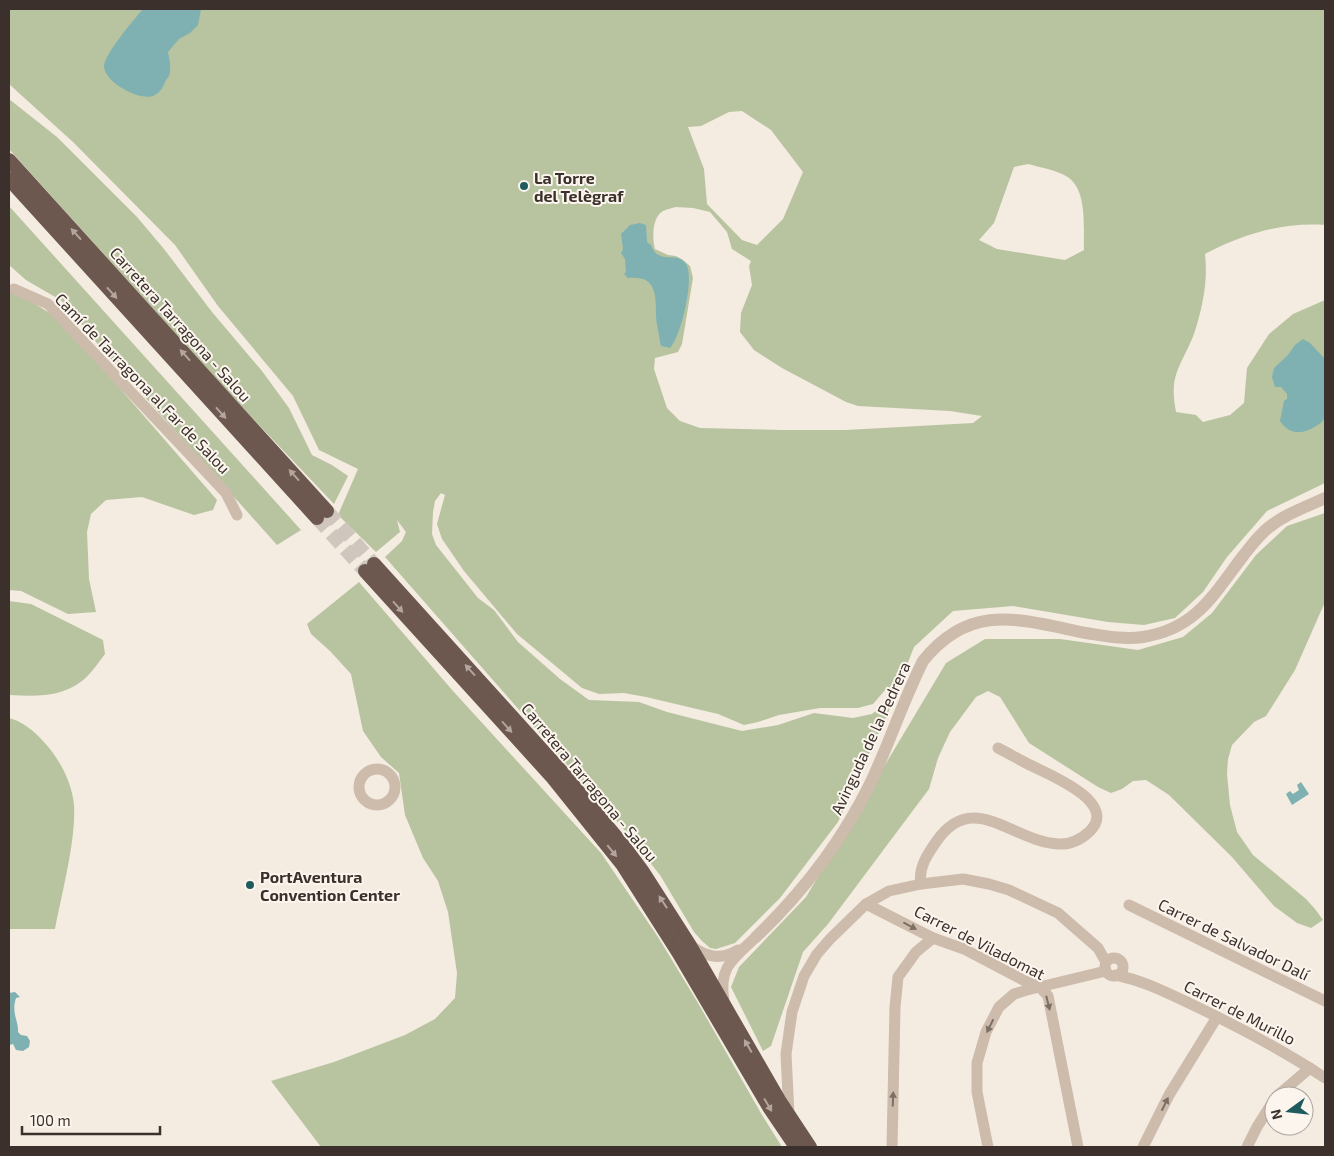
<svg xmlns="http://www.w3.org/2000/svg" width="1334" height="1156" font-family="'Exo 2',sans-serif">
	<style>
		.green { fill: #b8c4a0; fill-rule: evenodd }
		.water { fill: #7fb0b2 }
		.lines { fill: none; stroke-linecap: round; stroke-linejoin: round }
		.trunk-tunnel { stroke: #cfc6bd; stroke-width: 14; stroke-dasharray: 14 7; stroke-linecap: butt }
		.minor { stroke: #cdbbac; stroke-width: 11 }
		.tertiary { stroke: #cdbbac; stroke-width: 12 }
		.trunk { stroke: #6c584f; stroke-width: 14 }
		.oneway { fill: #b4a69e }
		.oneway2 { fill: #7d6f65 }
		.poi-dot { fill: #1f5a5e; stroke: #fbf5ee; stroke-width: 2 }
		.labels { text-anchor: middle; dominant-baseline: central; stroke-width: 4; stroke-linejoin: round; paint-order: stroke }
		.poi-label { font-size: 16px; font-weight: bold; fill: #3b302b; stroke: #fbf5ee; text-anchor: start }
		.street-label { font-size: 16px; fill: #3b302b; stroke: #fbf5ee }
	</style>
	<rect width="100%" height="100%" fill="#f4ebe1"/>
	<g class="green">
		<path d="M 9,9 L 1325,9 L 1325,225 C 1282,222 1243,234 1205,254 C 1208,281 1203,305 1195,331 C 1183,365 1168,372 1176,412 L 1196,415 L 1203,422 L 1230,415 L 1244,403 L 1247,368 L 1269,334 L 1293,314 L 1325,300 L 1325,483 L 1267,511 L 1227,557 L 1203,592 L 1175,618 L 1144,625 L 1108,622 L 1013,606 L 953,611 L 914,647 L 888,713 L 838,822 L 780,898 L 735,943 L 716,949 L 710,948 L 702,941 L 694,932 L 660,875 L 620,825 L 385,557 L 402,541 L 406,532 L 397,520 L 400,532 L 376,552 L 338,515 L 358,469 L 319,450 L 293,396 L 218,306 L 175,245 L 73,142 L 9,84 ZM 742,111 L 771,130 L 803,172 L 783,219 L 757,245 L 742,240 L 707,204 L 704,169 L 688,127 L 701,126 L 729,112 ZM 1028,164 C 1039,167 1051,169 1062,174 C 1089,185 1083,226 1084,250 L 1065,260 L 997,249 L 979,240 L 994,223 L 1014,167 ZM 676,207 L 693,208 L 710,212 L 727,232 L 732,249 L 751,261 L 749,266 L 752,285 L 741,313 L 740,332 L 754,350 L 782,368 L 846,402 L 858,406 L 950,411 L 982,416 L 973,423 L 846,430 L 782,430 L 700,428 L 680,421 L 667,408 L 654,369 L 655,358 L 678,352 L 682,344 L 693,278 L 690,266 L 683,260 L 676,256 L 668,255 L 655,249 C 652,239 652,217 663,211 C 667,209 672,208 676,207 ZM 441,493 L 445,495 L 437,524 L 442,539 L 464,571 L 517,634 L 582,688 L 599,694 L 624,693 L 646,697 L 718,714 L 744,725 L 758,722 L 779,715 L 820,708 L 858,708 L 873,704 L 885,690 L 895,695 L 872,714 L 853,718 L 814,713 L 778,725 L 742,731 L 667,712 L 639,702 L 589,700 L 560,679 L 518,642 L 494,610 L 478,598 L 436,545 L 432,534 L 433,512 L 435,501 Z"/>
		<path d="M 9,99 L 57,137 L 137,217 L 164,249 L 212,312 L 262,371 L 289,408 L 312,455 L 332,465 L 348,476 L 334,504 L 242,407 L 9,149 Z"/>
		<path d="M 9,206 L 301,530 L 277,545 L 101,348 L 62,301 L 26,280 L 9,265 Z"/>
		<path d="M 9,287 L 51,314 L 111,378 L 217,500 L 213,510 L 194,515 L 142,497 L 106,500 L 91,514 L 87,532 L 89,579 L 96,612 L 68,614 L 21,591 L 9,590 Z"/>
		<path d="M 1325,513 L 1325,602 L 1295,670 L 1266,716 L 1254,722 L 1232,745 L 1228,759 L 1227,774 L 1230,805 L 1237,832 L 1253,855 L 1306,899 L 1315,909 L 1323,920 L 1311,928 L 1297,923 L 1274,906 L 1232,857 L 1169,795 L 1146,780 L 1133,781 L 1122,789 L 1111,793 L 1098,787 L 1029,743 L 1000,697 L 988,691 L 976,697 L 950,732 L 938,758 L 929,789 L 828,924 L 803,952 L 771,1046 L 763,1051 L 731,987 L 739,967 L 806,897 L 946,663 L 985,639 L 1060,639 L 1138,650 L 1183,637 L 1212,613 L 1256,555 L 1287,526 Z"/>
		<path d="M 359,582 L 453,691 L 601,853 L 658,937 L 698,1003 L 762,1115 L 782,1147 L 321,1147 L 271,1081 L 334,1062 L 405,1035 L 435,1019 L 455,998 L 457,973 L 448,912 L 438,881 L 423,858 L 405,815 L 399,773 L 381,757 L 363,731 L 351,674 L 330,651 L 311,634 L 307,624 Z"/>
		<path d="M 9,601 L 31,604 L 103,640 L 105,654 C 98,663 91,674 82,681 C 59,698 36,696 9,695 Z"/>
		<path d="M 9,718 C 22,721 34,731 43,741 C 59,758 72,782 74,805 C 76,841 62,892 55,929 L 9,929 Z"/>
	</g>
	<g class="water">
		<path d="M 143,9 L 201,9 L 198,25 L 190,33 L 179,39 L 168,52 C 169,58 171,66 170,72 C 170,75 167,79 165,82 C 162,89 160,93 153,96 C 139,101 104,82 104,66 C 104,55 135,18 143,9 Z"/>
		<path d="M 640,223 L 646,225 L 647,242 L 651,245 C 658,266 677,250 686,264 C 695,277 681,337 670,348 L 661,346 L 660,342 C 659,333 656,323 656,314 C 656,292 655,275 628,278 L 624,274 L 626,272 L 625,259 L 621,253 L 623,249 L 621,234 L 630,225 Z"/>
		<path d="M 1303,339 L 1310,343 L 1325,359 L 1325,417 C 1323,422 1321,423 1316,426 C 1303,435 1289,435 1280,421 L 1284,401 L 1287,399 L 1287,394 L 1281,387 L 1275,387 L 1272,377 L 1274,368 L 1288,355 L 1295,345 Z"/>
		<path d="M 1301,782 L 1309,794 L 1292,805 L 1286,794 L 1290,791 L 1293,794 L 1299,790 L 1297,785 Z"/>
		<path d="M 15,992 L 20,997 L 16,998 C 11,1013 19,1022 18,1032 L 21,1035 L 27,1036 L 30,1041 L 29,1047 L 23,1051 L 16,1050 L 13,1044 L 9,1045 L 9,993 Z"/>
	</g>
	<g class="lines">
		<g class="trunk-tunnel">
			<path d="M 327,511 L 374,564"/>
			<path d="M 317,518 L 365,571"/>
		</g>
		<g class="minor">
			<path d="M 14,289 L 48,304 L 226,493 L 237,515"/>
			<circle cx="377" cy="787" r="18"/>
			<path d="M 921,884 C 918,868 927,855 936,842 C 973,788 1012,842 1059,844 C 1070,845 1082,839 1090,831 C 1119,802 1048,774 1028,764 C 1018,759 1008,753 998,748"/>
			<path d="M 866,904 L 933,938 L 964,949 L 1025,981 L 1039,986 L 1048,996 L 1078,1147"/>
			<path d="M 1129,905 L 1325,1001"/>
			<path d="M 689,944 C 705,957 720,961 738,950"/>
			<circle cx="1114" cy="967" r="9"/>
			<path d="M 1116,975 C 1144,981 1165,992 1191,1004 C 1237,1026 1283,1050 1325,1078"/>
			<path d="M 724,1001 C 718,967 733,959 756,937"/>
			<path d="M 1277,1096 L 1310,1068"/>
			<path d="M 789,1115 L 786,1054 L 792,1012 L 804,976 L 817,954 L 830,939 L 866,904 L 889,891 L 921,884 L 963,879 L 989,884 L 1009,890 L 1058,913 L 1098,948 L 1106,962"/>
			<path d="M 892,1147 L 895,1007 L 898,977 L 916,952 L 933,938"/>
			<path d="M 988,1147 L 977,1092 L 977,1063 L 986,1032 L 999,1007 L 1014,994 L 1027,990 L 1106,971"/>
			<path d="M 1143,1147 L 1169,1095 L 1217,1017"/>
			<path d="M 1247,1147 L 1257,1127 L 1274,1100"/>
		</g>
		<path class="tertiary" d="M 756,937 C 801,894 842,841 870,784 C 889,744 903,701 923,661 C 971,601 1021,620 1086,633 C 1105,636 1124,640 1143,637 C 1196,629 1214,594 1243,556 C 1251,546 1258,536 1268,528 C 1285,514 1306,507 1325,498"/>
		<g class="trunk">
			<path d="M 9,160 L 327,511"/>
			<path d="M 9,179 L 317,518"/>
			<path d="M 374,564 L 562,772 L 623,845 L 643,872 L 689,944 L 779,1100 L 810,1147"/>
			<path d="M 365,571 L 553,778 L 622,864 L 678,952 L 769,1107 L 796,1147"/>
		</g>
	</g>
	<defs><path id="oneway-solid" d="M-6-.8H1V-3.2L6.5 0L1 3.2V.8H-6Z" transform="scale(1.25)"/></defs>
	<g class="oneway">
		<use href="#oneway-solid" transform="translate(76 234) rotate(-132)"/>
		<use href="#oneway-solid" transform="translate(112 293) rotate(48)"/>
		<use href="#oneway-solid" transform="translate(185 355) rotate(-132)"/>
		<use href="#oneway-solid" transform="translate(221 413) rotate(48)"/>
		<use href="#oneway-solid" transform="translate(294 475) rotate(-132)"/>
		<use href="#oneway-solid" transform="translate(398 607) rotate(48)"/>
		<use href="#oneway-solid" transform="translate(470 670) rotate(-132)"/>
		<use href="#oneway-solid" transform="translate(507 727) rotate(48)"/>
		<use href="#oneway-solid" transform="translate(612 851) rotate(51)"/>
		<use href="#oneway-solid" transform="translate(663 902) rotate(-123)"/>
		<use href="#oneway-solid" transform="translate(748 1046) rotate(-120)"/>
		<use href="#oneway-solid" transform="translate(768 1105) rotate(59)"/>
	</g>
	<g class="oneway2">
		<use href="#oneway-solid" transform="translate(910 926) rotate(28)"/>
		<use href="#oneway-solid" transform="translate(1048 1003) rotate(76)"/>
		<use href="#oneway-solid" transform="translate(990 1026) rotate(116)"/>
		<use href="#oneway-solid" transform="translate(893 1099) rotate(-88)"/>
		<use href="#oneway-solid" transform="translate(1165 1104) rotate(-64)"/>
	</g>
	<g class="poi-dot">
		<circle cx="524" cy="186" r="5"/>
		<circle cx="250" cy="885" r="5"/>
	</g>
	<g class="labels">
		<g class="poi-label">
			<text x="534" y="177">La Torre<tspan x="534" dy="18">del Telègraf</tspan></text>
			<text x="260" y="876">PortAventura<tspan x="260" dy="18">Convention Center</tspan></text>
		</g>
		<g class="street-label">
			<text transform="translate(181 324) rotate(48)">Carretera Tarragona - Salou</text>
			<text transform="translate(143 383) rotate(46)">Camí de Tarragona al Far de Salou</text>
			<text transform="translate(870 738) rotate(-65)">Avinguda de la Pedrera</text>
			<text transform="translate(590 782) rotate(50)">Carretera Tarragona - Salou</text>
			<text transform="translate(1234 939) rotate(26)">Carrer de Salvador Dalí</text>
			<text transform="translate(980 942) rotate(27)">Carrer de Viladomat</text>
			<text transform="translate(1240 1012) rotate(27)">Carrer de Murillo</text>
		</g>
	</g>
	<rect width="1334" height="1156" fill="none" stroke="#3b302b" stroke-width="20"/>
	<g transform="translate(1289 1111) rotate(255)"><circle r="24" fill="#fbf5ee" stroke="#aea6a0"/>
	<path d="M0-4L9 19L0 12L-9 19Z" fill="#1f5a5e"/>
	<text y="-8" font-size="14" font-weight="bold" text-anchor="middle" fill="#3b302b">N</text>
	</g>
	<path d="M22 1126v8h138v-8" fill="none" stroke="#3b302b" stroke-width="2.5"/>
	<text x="30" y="1126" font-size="15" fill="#3b302b" stroke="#fbf5ee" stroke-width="4" paint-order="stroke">100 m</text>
</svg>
